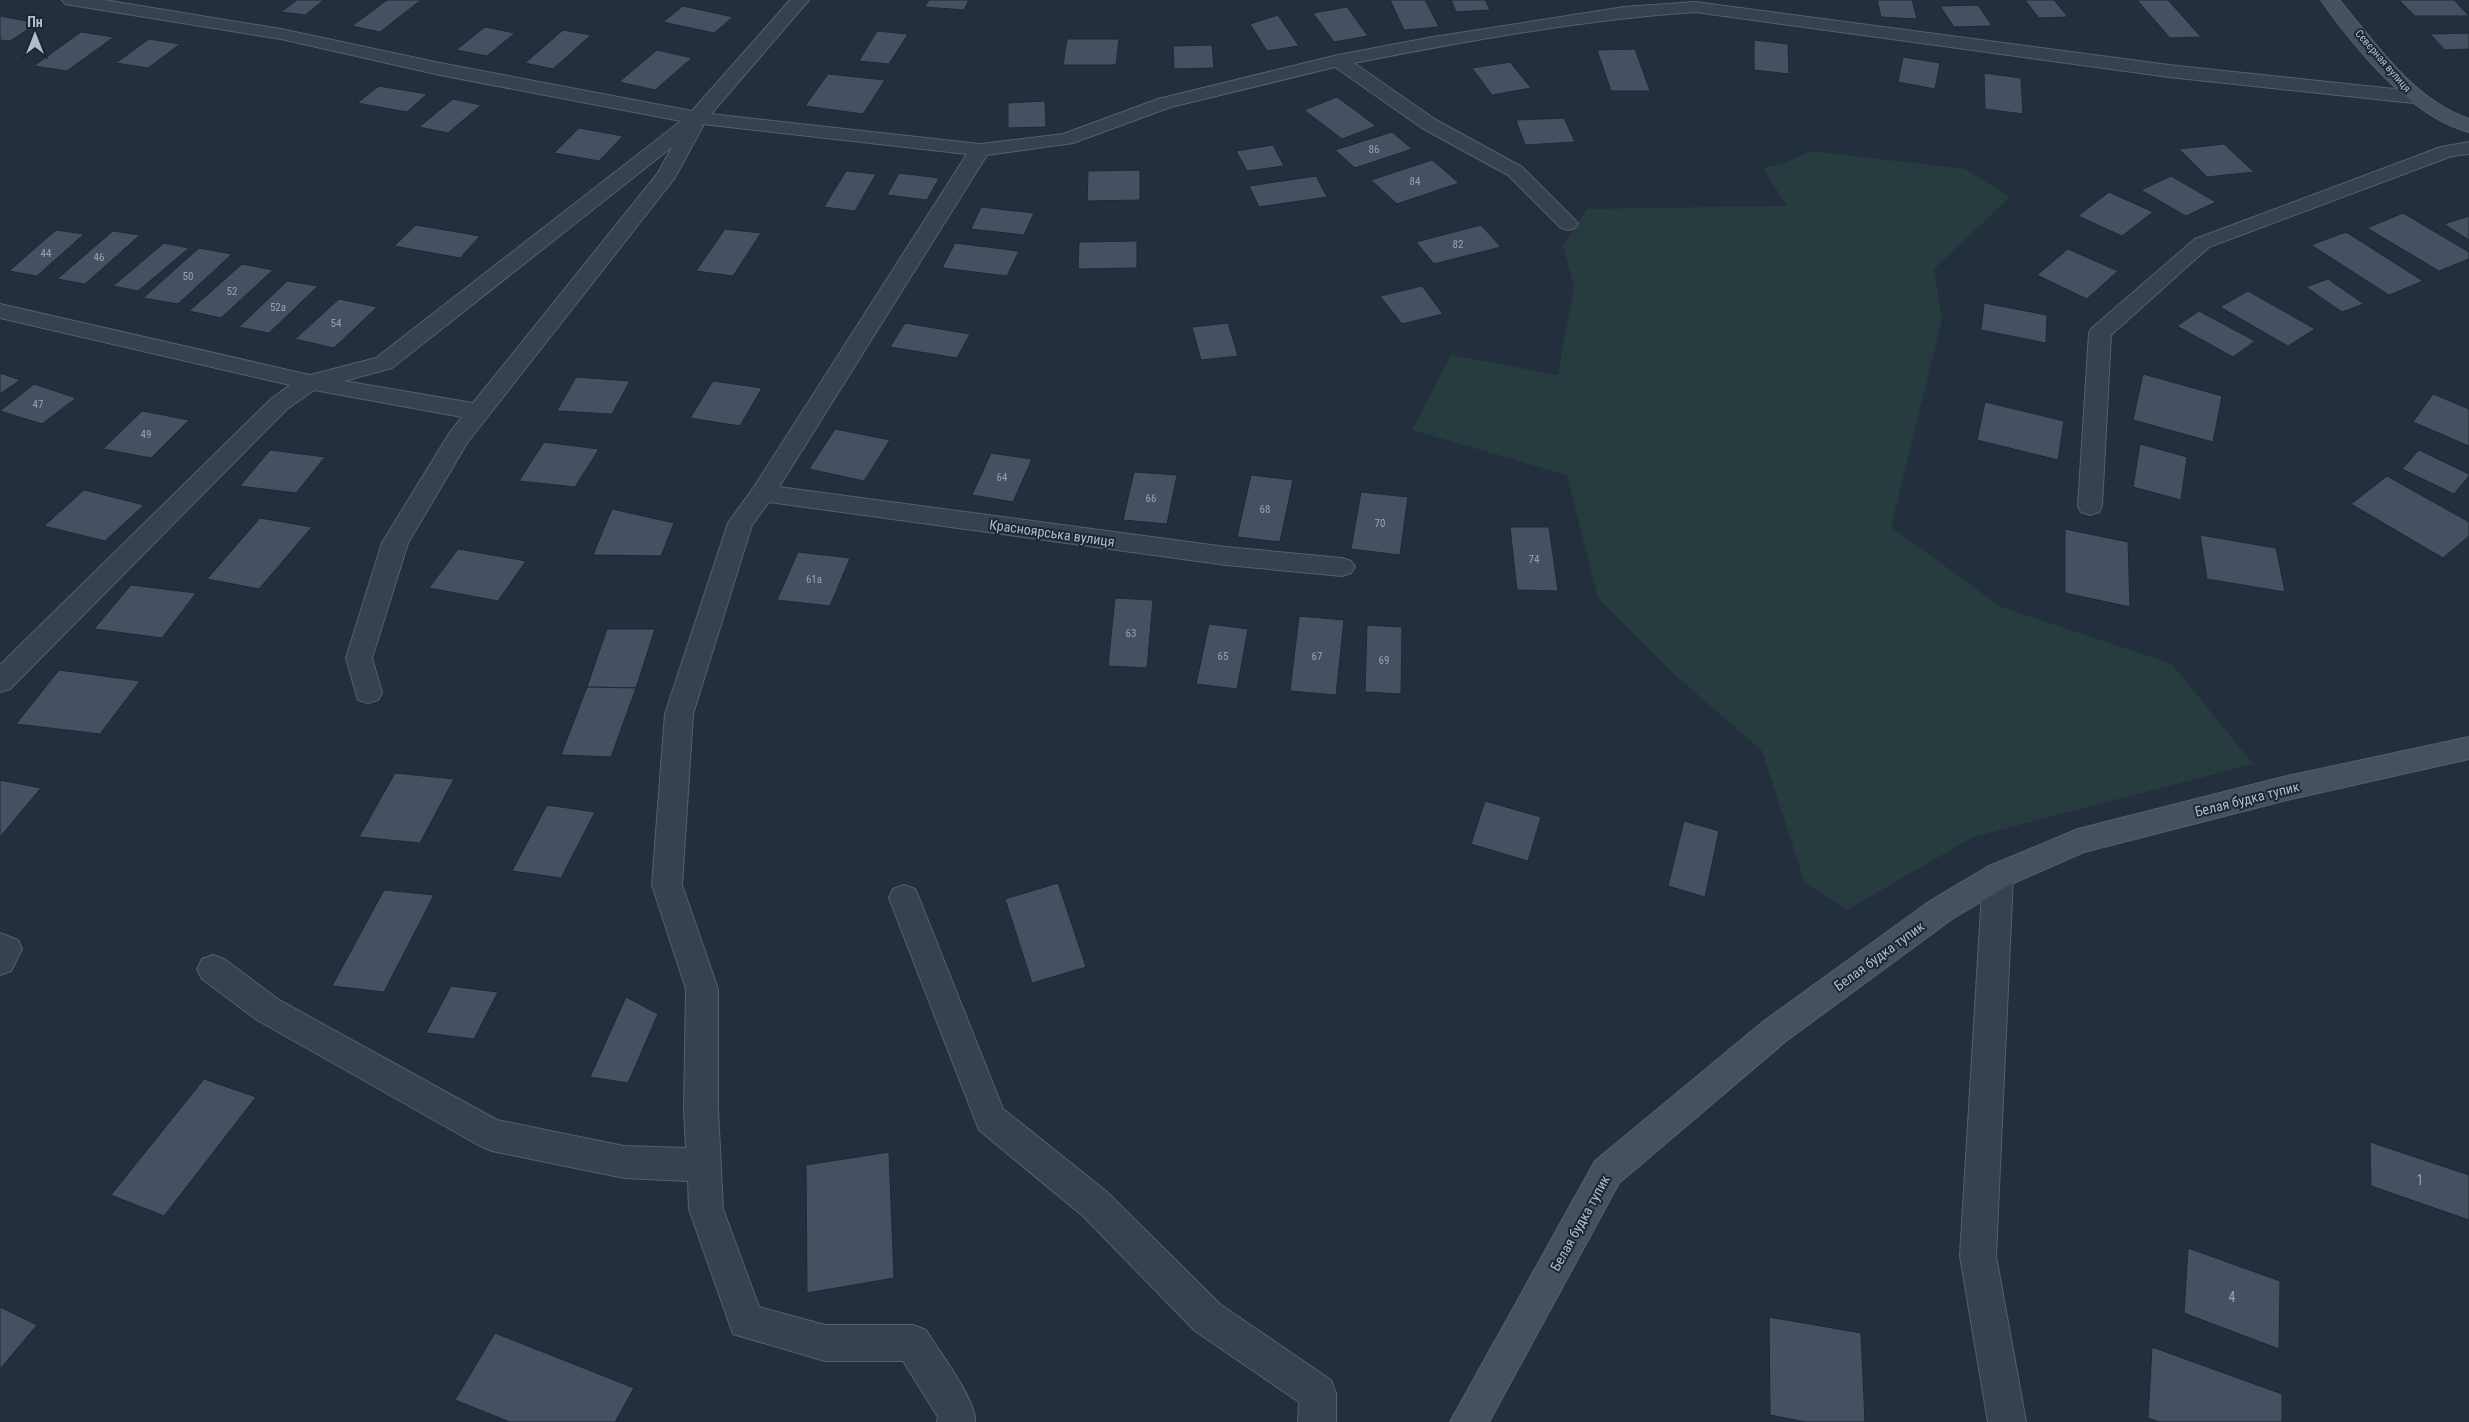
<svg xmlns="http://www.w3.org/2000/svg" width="2469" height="1422" font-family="'Roboto Condensed',sans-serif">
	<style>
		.green { fill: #263c3f }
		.building { fill: #455162; stroke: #1f2835 }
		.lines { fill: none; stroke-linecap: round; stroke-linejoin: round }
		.lane-casing { stroke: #565f6c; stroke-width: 2 }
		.street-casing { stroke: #565f6c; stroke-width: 2 }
		.secondary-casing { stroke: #565f6c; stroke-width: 2 }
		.lane { fill: #38414e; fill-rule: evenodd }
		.street { fill: #38414e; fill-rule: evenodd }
		.secondary { fill: #465061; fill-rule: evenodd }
		.labels { text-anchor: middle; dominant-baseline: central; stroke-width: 4; stroke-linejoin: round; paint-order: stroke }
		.far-street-label { font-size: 11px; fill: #b4bcc9; stroke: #1d2633 }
		.number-label { font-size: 11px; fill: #98a1af }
		.street-label { font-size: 14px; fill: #b4bcc9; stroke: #1d2633 }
		.near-number-label { font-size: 14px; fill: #98a1af }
	</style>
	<rect width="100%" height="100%" fill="#242f3e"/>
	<path class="green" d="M 1811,151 L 1965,169 L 2010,197 L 1934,269 L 1942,319 L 1891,527 L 2001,607 L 2172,664 L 2253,764 L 1973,837 L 1847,910 L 1805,883 L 1762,751 L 1675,675 L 1598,598 L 1567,475 L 1412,430 L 1451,355 L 1558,375 L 1574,286 L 1563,246 L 1587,209 L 1787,206 L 1763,168 L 1783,164 Z"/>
	<g class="building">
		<path d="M 297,0 L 324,0 L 305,15 L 281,12 Z"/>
		<path d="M 387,0 L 421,0 L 380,32 L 352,26 Z"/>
		<path d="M 929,0 L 969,0 L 964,10 L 925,7 Z"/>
		<path d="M 1390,0 L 1425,0 L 1439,27 L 1404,30 Z"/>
		<path d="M 1451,0 L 1485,0 L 1490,10 L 1456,12 Z"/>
		<path d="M 1877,0 L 1912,0 L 1917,19 L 1881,17 Z"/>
		<path d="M 2025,0 L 2054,0 L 2068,17 L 2039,18 Z"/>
		<path d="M 2137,0 L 2168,0 L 2201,37 L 2170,38 Z"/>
		<path d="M 2399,0 L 2454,0 L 2469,16 L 2415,16 Z"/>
		<path d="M 1978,5 L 1992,26 L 1954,27 L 1940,6 Z"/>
		<path d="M 683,6 L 733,17 L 714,33 L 663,22 Z"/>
		<path d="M 1347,7 L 1368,36 L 1334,42 L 1313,13 Z"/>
		<path d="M 1278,15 L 1299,46 L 1267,51 L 1250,24 Z"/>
		<path d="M 0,16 L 38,23 L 10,41 L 0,40 Z"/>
		<path d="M 485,27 L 515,33 L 487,56 L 456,50 Z"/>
		<path d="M 563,30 L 591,35 L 553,69 L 525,63 Z"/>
		<path d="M 877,31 L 908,34 L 889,64 L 859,61 Z"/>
		<path d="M 81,32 L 114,37 L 67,71 L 34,66 Z"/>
		<path d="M 2469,33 L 2469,49 L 2445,50 L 2430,34 Z"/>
		<path d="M 149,39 L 180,44 L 148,68 L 116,63 Z"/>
		<path d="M 1067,39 L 1119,39 L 1116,65 L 1063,65 Z"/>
		<path d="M 1754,40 L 1788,44 L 1789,74 L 1754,70 Z"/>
		<path d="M 1212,45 L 1214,68 L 1174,69 L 1173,46 Z"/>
		<path d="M 1635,49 L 1650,91 L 1611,91 L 1597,50 Z"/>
		<path d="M 657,50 L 692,58 L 655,90 L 619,82 Z"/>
		<path d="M 1903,57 L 1940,63 L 1935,89 L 1898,82 Z"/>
		<path d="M 1510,62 L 1531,88 L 1492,95 L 1472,68 Z"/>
		<path d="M 1984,73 L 2021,78 L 2023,114 L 1985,109 Z"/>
		<path d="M 828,74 L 885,80 L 863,114 L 805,106 Z"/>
		<path d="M 379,86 L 427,94 L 407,112 L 357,103 Z"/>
		<path d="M 1337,97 L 1376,126 L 1342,139 L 1304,110 Z"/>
		<path d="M 453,99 L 481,105 L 448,133 L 419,127 Z"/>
		<path d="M 1045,101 L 1046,127 L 1008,128 L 1008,103 Z"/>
		<path d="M 1564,118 L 1575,142 L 1525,145 L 1516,120 Z"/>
		<path d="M 579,128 L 623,136 L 599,161 L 554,153 Z"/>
		<path d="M 1392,132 L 1412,149 L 1355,168 L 1335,150 Z"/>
		<path d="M 2224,144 L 2254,172 L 2207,177 L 2179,149 Z"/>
		<path d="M 1273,145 L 1284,166 L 1247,171 L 1236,151 Z"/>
		<path d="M 1432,160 L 1459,183 L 1397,204 L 1371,180 Z"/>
		<path d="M 1140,170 L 1140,200 L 1087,201 L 1088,171 Z"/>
		<path d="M 846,171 L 876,174 L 855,211 L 824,207 Z"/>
		<path d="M 899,173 L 939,178 L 927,200 L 887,195 Z"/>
		<path d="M 1316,176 L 1327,197 L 1259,207 L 1249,186 Z"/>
		<path d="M 2171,176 L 2216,202 L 2186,216 L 2141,190 Z"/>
		<path d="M 2109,192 L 2153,212 L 2122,236 L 2078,216 Z"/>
		<path d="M 981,207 L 1034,213 L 1024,235 L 971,229 Z"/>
		<path d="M 2403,213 L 2469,252 L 2469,259 L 2439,271 L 2367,228 Z"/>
		<path d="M 2469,216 L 2469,240 L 2444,224 Z"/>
		<path d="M 416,225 L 480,236 L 460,258 L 394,246 Z"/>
		<path d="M 1481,225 L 1501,247 L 1434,264 L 1416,242 Z"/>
		<path d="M 725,229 L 761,233 L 733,276 L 696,271 Z"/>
		<path d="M 56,230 L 84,234 L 37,276 L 9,271 Z"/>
		<path d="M 113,231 L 140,235 L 85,284 L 57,279 Z"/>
		<path d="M 2346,232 L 2423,281 L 2389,295 L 2311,245 Z"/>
		<path d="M 1137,241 L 1137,268 L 1078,269 L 1079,242 Z"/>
		<path d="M 164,243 L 189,248 L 138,291 L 113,286 Z"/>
		<path d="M 955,243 L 1019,251 L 1007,276 L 942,268 Z"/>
		<path d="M 199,248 L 232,254 L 178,304 L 143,298 Z"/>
		<path d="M 2068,249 L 2118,271 L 2087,299 L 2037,275 Z"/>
		<path d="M 242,264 L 273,270 L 221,318 L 189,311 Z"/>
		<path d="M 2328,279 L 2364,304 L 2342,312 L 2306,287 Z"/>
		<path d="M 287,281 L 318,286 L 269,333 L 239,327 Z"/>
		<path d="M 1422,286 L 1443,314 L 1402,324 L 1380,296 Z"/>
		<path d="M 2248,291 L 2315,329 L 2288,346 L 2220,307 Z"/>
		<path d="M 339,299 L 377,307 L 334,348 L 295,339 Z"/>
		<path d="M 1984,303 L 2047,315 L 2046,343 L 1981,330 Z"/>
		<path d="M 2199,311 L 2255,341 L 2233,357 L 2177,326 Z"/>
		<path d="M 905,323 L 970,334 L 957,358 L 890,347 Z"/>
		<path d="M 1228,323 L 1238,356 L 1201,360 L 1192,327 Z"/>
		<path d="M 0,373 L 20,380 L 0,394 Z"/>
		<path d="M 2143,374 L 2222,396 L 2213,442 L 2133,420 Z"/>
		<path d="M 576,377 L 630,381 L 612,414 L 557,411 Z"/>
		<path d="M 713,381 L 762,388 L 740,426 L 690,418 Z"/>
		<path d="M 34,384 L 76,398 L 42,424 L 0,411 Z"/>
		<path d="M 2433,394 L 2469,409 L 2469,446 L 2413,422 Z"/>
		<path d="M 1985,402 L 2064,421 L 2058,460 L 1977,440 Z"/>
		<path d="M 142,411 L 189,420 L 151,458 L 103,449 Z"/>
		<path d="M 835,429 L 890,440 L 864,481 L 809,469 Z"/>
		<path d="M 544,442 L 599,449 L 575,487 L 519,481 Z"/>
		<path d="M 2140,444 L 2187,457 L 2181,500 L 2133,487 Z"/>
		<path d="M 270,450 L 325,457 L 296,493 L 240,486 Z"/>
		<path d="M 2419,450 L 2469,474 L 2469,476 L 2454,494 L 2402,469 Z"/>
		<path d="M 991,453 L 1032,459 L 1013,502 L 972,495 Z"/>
		<path d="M 1134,472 L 1177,475 L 1167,524 L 1123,520 Z"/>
		<path d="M 1251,475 L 1293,480 L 1280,542 L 1237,537 Z"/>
		<path d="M 2387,476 L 2469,522 L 2469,536 L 2443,558 L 2351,504 Z"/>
		<path d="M 84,490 L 144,505 L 105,541 L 44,526 Z"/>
		<path d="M 1361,492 L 1408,497 L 1400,555 L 1351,549 Z"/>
		<path d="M 612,509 L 674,523 L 661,556 L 593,555 Z"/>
		<path d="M 260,518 L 312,527 L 259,589 L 207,579 Z"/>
		<path d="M 1510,527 L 1549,527 L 1558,591 L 1517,590 Z"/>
		<path d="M 2065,529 L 2128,542 L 2130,607 L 2065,593 Z"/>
		<path d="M 2200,535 L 2276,548 L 2285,592 L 2207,579 Z"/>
		<path d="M 458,549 L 526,561 L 498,601 L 429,588 Z"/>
		<path d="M 798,552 L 850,558 L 830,606 L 777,600 Z"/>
		<path d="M 131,585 L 196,593 L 162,638 L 94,629 Z"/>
		<path d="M 1115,598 L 1153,600 L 1147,668 L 1108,666 Z"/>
		<path d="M 1299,616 L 1344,620 L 1336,695 L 1290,691 Z"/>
		<path d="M 1209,624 L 1248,629 L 1237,689 L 1196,684 Z"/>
		<path d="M 1367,625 L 1402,627 L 1401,694 L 1365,692 Z"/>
		<path d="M 607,629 L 655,629 L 636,688 L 587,687 Z"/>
		<path d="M 59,670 L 140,681 L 100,734 L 16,724 Z"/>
		<path d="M 587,687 L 636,688 L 611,757 L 561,755 Z"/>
		<path d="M 395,773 L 454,779 L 420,843 L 359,837 Z"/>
		<path d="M 0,780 L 41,788 L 0,837 Z"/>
		<path d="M 1485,801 L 1541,817 L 1528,861 L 1471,844 Z"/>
		<path d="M 547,805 L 595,812 L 561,878 L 512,871 Z"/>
		<path d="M 1684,821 L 1719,831 L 1705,897 L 1668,886 Z"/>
		<path d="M 1058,883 L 1086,967 L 1032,983 L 1005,899 Z"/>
		<path d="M 384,890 L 434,895 L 384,992 L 332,986 Z"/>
		<path d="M 451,986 L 498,992 L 474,1039 L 426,1033 Z"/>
		<path d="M 626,997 L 658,1014 L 628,1083 L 590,1077 Z"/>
		<path d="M 204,1079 L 256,1097 L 164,1216 L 111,1195 Z"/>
		<path d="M 2370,1142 L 2469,1175 L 2469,1220 L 2371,1186 Z"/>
		<path d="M 889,1152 L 894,1278 L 807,1293 L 806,1165 Z"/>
		<path d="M 2188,1248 L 2280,1281 L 2279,1349 L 2184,1313 Z"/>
		<path d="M 0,1307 L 37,1325 L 0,1369 Z"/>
		<path d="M 1769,1317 L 1861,1333 L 1865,1422 L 1805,1422 L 1770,1415 Z"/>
		<path d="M 495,1333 L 634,1388 L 615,1422 L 510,1422 L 455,1400 Z"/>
		<path d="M 2152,1347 L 2282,1394 L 2282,1422 L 2159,1422 L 2148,1418 Z"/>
	</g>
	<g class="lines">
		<g class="lane-casing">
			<g id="lane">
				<path d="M 1998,863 L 2009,867 L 2013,876 L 1996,1256 L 1990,1268 L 1978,1273 L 1966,1268 L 1960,1256 L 1983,876 L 1987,867 Z"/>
				<path d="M 904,885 L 915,889 L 919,898 L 1003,1109 L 1107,1192 L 1221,1305 L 1331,1380 L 1336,1393 L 1336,1422 L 1298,1422 L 1299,1402 L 1195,1331 L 1083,1216 L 979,1130 L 889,898 L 893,889 Z"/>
				<path d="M 213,955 L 224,959 L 279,1000 L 497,1120 L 624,1146 L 686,1148 L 684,1109 L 689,1098 L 701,1094 L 713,1098 L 718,1109 L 723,1209 L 759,1307 L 825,1325 L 913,1325 L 926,1330 C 938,1350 977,1401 975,1422 L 937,1422 L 938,1417 L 903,1361 L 825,1361 L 733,1334 L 689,1209 L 688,1181 L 624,1178 L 492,1151 L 480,1146 L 257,1020 L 202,979 L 197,969 L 202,959 Z"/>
			</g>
		</g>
		<g class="street-casing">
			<g id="street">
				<path d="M 62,0 L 104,0 L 281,29 L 440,63 L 692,111 L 790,0 L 809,0 L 711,114 L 980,144 L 1063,134 L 1158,99 L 1338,55 L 1433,37 L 1624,7 L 1695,2 L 2169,65 L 2413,91 L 2420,93 L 2422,97 L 2420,101 L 2413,103 L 2169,77 L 1695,12 C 1580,20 1466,41 1354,63 L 1436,120 L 1522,167 L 1575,220 L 1578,224 L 1575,228 L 1568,230 L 1561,228 L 1508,175 L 1422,128 L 1335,67 L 1171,107 L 1073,143 L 987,155 L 779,487 L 1226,547 L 1342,558 L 1351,561 L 1355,567 L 1351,573 L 1342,576 L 1226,565 L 769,502 L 752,525 L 693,714 L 682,885 L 718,989 L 718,1109 L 713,1120 L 701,1124 L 689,1120 L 684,1109 L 686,989 L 652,885 L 665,714 L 728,523 L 754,487 L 967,154 L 702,124 L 703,126 L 674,179 L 467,443 L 408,543 L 372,658 L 382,693 L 378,700 L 368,703 L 358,700 L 346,658 L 382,543 L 450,432 L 462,417 L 314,390 L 287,409 L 10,689 L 0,692 L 0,665 L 271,399 L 290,385 L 0,318 L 0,304 L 310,375 L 376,358 L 681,121 L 440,75 L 281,39 L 71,5 L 65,4 ZM 672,147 L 658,173 L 473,403 L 344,381 L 392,368 Z"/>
				<path d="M 2469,142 L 2469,154 L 2452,156 L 2209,247 L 2111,335 L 2102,506 L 2099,512 L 2090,515 L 2081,512 L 2078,506 L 2089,333 L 2092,328 L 2195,239 L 2441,147 Z"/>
				<path d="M 0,933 L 18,940 L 22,949 L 11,971 L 0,975 Z"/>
				<path d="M 1978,1239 L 1990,1244 L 1996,1256 L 2026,1422 L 1988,1422 L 1960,1256 L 1966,1244 Z"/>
			</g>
		</g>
		<g class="secondary-casing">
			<g id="secondary">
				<path d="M 2321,0 L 2339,0 C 2376,44 2412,99 2469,119 L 2469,132 C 2411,117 2355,48 2321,0 Z"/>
				<path d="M 2469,737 L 2469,759 L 2283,801 L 2084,852 L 2009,885 L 1952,919 L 1786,1041 L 1619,1183 L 1489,1422 L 1450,1422 L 1595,1161 L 1764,1021 L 1930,901 L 1987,867 L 2078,829 L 2283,777 Z"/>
			</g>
		</g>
		<use href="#lane" class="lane"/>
		<use href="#street" class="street"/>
		<use href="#secondary" class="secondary"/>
	</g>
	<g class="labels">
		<g class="far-street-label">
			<text transform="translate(2383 61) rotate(49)">Сєвєрная вулиця</text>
		</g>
		<g class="number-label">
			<text x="1374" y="149">86</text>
			<text x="1415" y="181">84</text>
			<text x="1458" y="244">82</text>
			<text x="46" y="253">44</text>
			<text x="99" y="257">46</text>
			<text x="188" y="276">50</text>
			<text x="232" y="291">52</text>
			<text x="278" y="307">52а</text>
			<text x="336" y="323">54</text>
			<text x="38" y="404">47</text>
			<text x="146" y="434">49</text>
			<text x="1002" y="477">64</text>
			<text x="1151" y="498">66</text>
			<text x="1265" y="509">68</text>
			<text x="1380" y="523">70</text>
			<text x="1534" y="559">74</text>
			<text x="814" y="579">61а</text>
			<text x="1131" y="633">63</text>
			<text x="1223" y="656">65</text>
			<text x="1317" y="656">67</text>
			<text x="1384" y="660">69</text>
		</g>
		<g class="street-label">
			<text transform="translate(1052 533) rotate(8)">Красноярська вулиця</text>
			<text transform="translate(2247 799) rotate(-14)">Белая будка тупик</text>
			<text transform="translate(1879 956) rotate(-36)">Белая будка тупик</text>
			<text transform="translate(1580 1223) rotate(-61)">Белая будка тупик</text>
		</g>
		<g class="near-number-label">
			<text x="2420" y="1180">1</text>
			<text x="2232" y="1297">4</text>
		</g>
	</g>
	<g transform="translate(35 35)" stroke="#1d2633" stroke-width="4" paint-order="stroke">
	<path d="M0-4L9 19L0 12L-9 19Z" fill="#b4bcc9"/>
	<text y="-8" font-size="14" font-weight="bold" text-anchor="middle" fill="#b4bcc9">Пн</text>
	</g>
</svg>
